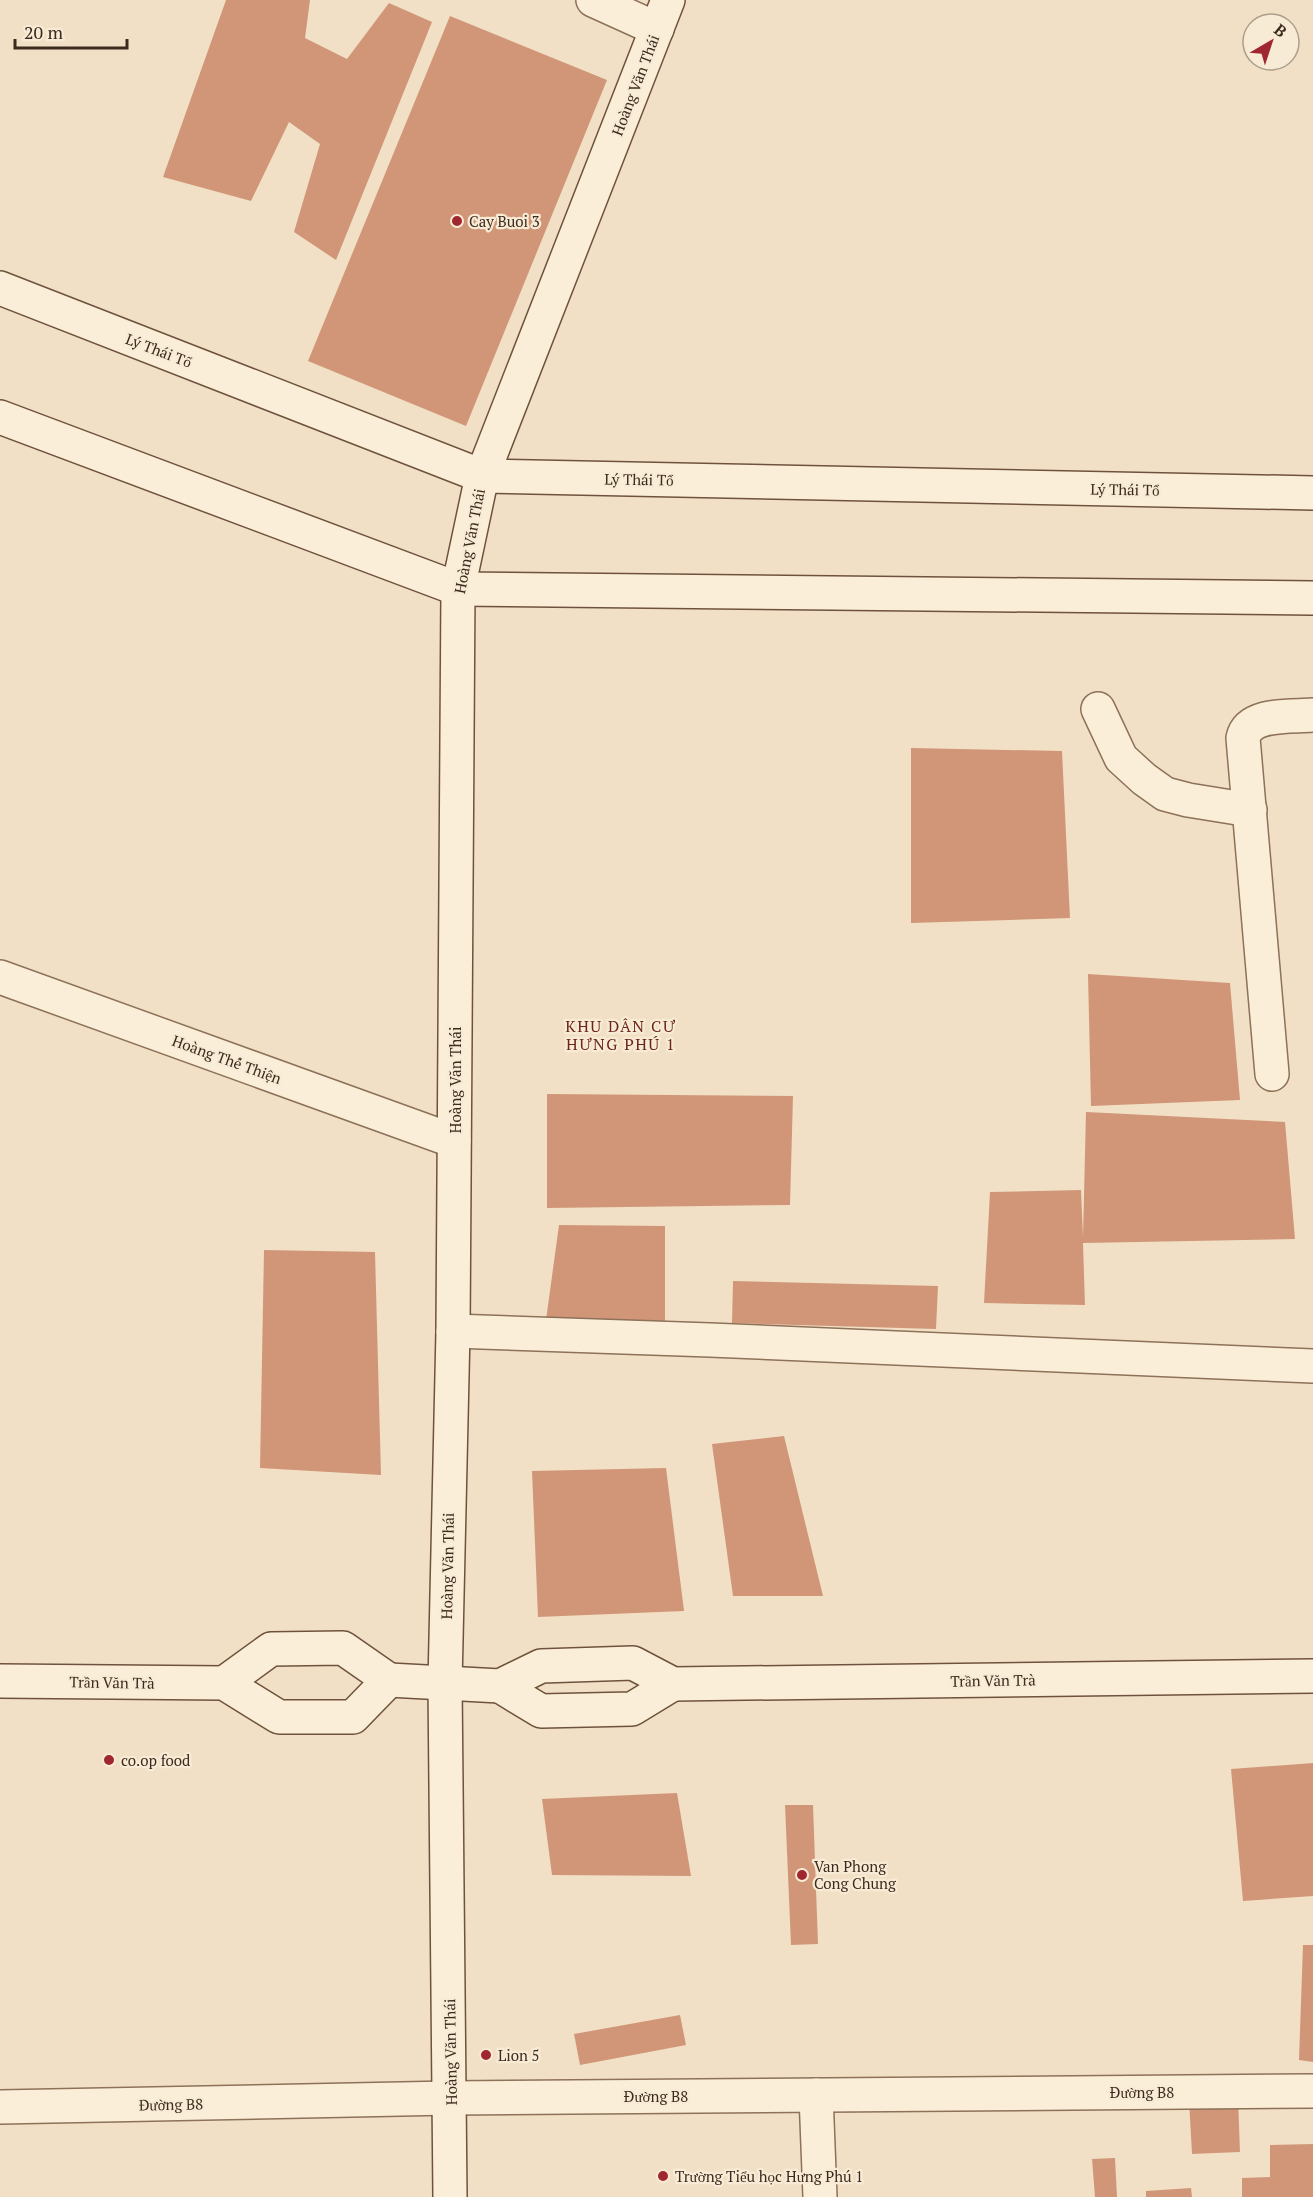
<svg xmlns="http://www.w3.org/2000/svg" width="1313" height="2197" font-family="'PT Serif',serif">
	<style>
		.building { fill: #d19678 }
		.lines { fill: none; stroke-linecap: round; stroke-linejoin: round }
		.street-casing { stroke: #8d7159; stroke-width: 36 }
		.secondary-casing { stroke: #6f523d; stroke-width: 36 }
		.street { stroke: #fbeed9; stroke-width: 33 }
		.secondary { stroke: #fbeed9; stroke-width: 33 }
		.poi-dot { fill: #a02630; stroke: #f8ebd5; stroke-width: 2 }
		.labels { text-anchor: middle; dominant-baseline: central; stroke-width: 4.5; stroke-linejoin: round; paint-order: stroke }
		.street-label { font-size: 15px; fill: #3c2a1e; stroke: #f8ebd5 }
		.poi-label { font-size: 15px; fill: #3c2a1e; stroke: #f8ebd5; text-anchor: start }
		.neighbourhood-label { font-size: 16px; letter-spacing: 1.5px; fill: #6c251b; stroke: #f8ebd5 }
	</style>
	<rect width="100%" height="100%" fill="#f1e0c5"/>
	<g class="building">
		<path d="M 226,0 L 310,0 L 305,38 L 347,59 L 389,3 L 432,22 L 336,260 L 294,232 L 320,144 L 289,122 L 251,201 L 163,177 Z"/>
		<path d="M 450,16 L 607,80 L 466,426 L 308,361 Z"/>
		<path d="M 911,748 L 1062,751 L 1070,918 L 911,923 Z"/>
		<path d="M 1088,974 L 1230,983 L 1240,1100 L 1091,1106 Z"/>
		<path d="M 547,1094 L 793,1096 L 790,1205 L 547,1208 Z"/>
		<path d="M 1086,1112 L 1285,1122 L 1295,1239 L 1083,1243 L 1085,1305 L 984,1303 L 990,1192 L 1081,1190 L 1083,1237 Z"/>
		<path d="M 559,1225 L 665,1226 L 665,1321 L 546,1320 Z"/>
		<path d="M 264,1250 L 375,1252 L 381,1475 L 260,1468 Z"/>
		<path d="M 733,1281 L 938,1286 L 936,1329 L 732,1323 Z"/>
		<path d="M 784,1436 L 823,1596 L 733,1596 L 712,1444 Z"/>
		<path d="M 666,1468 L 684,1611 L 538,1617 L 532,1471 Z"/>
		<path d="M 1313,1763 L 1313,1896 L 1243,1901 L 1231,1769 Z"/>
		<path d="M 677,1793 L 691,1876 L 552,1875 L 542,1799 Z"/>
		<path d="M 785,1805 L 813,1805 L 818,1944 L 791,1945 Z"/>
		<path d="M 1303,1945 L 1313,1945 L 1313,2062 L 1299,2060 Z"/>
		<path d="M 680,2015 L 686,2045 L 580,2065 L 574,2034 Z"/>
		<path d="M 1238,2098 L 1240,2152 L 1192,2154 L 1189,2100 Z"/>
		<path d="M 1313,2144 L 1313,2197 L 1242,2197 L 1242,2178 L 1270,2177 L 1270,2145 Z"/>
		<path d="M 1115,2158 L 1117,2197 L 1095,2197 L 1092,2159 Z"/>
		<path d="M 1191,2188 L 1192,2197 L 1146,2197 L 1146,2191 Z"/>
	</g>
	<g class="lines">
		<g class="street-casing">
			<g id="street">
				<path d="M 593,0 L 657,29"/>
				<path d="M 1098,709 L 1121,758 L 1144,779 L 1165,794 L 1188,800 L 1250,810"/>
				<path d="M 0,977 L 454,1141"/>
				<path d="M 1272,1074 L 1243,738 C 1249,712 1292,717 1313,715"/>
				<path d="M 453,1331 L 710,1340 L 1313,1366"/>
				<path d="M 816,2095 L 820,2197"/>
				<path d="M 0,2107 L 450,2098 L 1313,2091"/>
			</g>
		</g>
		<g class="secondary-casing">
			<g id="secondary">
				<path d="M 0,288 L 482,476 L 1313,493"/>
				<path d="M 0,417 L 458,589 L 1313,598"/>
				<path d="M 389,1680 L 500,1686 L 541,1666 L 633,1663 L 673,1684 L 1313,1676"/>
				<path d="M 0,1681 L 224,1683 L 279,1717 L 353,1717 L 389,1680"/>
				<path d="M 224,1683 L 271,1649 L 343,1648 L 389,1680"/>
				<path d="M 500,1686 L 541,1711 L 632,1709 L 673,1684"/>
				<path d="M 450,2197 L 445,1683 L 453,1331 L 458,589 L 482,476 L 668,0"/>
			</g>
		</g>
		<use href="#street" class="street"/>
		<use href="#secondary" class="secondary"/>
	</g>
	<g class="poi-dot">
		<circle cx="457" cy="221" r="6"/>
		<circle cx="109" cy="1760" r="6"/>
		<circle cx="802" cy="1875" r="6"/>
		<circle cx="486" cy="2055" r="6"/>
		<circle cx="663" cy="2176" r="6"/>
	</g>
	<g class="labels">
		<g class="street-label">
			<text transform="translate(635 85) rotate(-69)">Hoàng Văn Thái</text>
			<text transform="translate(159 350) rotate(21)">Lý Thái Tổ</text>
			<text transform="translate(639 479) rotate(1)">Lý Thái Tổ</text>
			<text transform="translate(1125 489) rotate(1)">Lý Thái Tổ</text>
			<text transform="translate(469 541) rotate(-79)">Hoàng Văn Thái</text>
			<text transform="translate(227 1059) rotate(20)">Hoàng Thế Thiện</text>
			<text transform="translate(455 1080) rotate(-90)">Hoàng Văn Thái</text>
			<text transform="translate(447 1566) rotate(-89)">Hoàng Văn Thái</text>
			<text transform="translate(993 1680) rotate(-1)">Trần Văn Trà</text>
			<text transform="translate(112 1682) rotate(1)">Trần Văn Trà</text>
			<text transform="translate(450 2052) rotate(-91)">Hoàng Văn Thái</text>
			<text x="1142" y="2092">Đường B8</text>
			<text x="656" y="2096">Đường B8</text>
			<text transform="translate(171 2104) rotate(-1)">Đường B8</text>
		</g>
		<g class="poi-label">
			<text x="469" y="221">Cay Buoi 3</text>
			<text x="121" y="1760">co.op food</text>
			<text x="814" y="1866">Van Phong<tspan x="814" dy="17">Cong Chung</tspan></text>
			<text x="498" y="2055">Lion 5</text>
			<text x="675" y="2176">Trường Tiểu học Hưng Phú 1</text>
		</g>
		<g class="neighbourhood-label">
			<text x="621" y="1026">KHU DÂN CƯ<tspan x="621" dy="18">HƯNG PHÚ 1</tspan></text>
		</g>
	</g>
	<g transform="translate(1271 42) rotate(39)"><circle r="28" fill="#f8ebd5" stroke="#ad9e8c" stroke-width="1.5"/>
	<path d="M0-4.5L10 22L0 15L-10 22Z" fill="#a02630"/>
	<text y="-9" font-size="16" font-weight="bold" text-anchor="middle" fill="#3c2a1e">B</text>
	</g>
	<path d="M15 39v9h112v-9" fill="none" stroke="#3c2a1e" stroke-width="3"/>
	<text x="24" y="39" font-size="18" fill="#3c2a1e" stroke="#f8ebd5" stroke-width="4.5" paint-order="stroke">20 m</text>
</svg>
